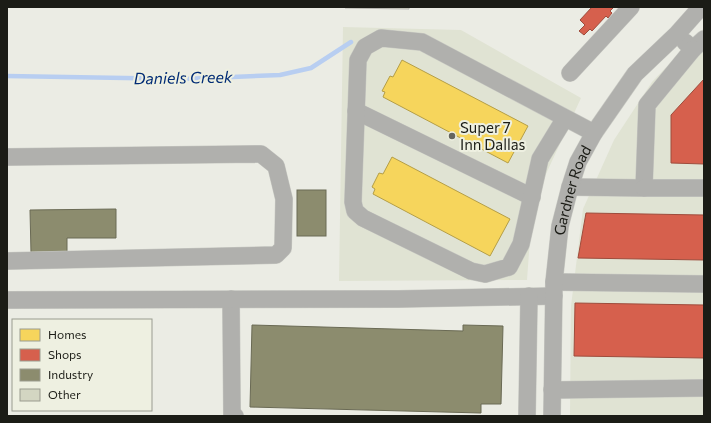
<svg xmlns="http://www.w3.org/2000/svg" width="711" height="423" font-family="Commissioner,sans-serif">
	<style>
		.built { fill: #e0e3d3 }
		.homes { fill: #f6d55c; stroke: #b49e47 }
		.shops { fill: #d6604d; stroke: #9e4c3c }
		.industry { fill: #8c8c6e; stroke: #6a6a54 }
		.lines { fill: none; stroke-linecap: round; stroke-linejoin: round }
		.stream { stroke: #b8cef1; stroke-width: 4.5 }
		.building { fill: #d3d6c2; stroke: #b6b6b0 }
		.minor-casing { stroke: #c9cac4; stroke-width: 18 }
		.minor { stroke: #b0b0ad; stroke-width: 17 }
		.poi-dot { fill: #64655e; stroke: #eef0e1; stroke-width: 1.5 }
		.labels { text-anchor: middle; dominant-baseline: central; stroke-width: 4; stroke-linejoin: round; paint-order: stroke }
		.poi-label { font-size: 15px; fill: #1b1c16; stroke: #eef0e1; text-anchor: start }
		.street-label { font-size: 15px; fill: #1b1c16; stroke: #eef0e1 }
		.water-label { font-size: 16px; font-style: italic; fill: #012b75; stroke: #eef0e1 }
	</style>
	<rect width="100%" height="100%" fill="#ebece4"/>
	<g class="built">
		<path d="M 343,27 L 461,30 L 581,98 L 546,174 L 531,225 L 527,280 L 339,281 Z"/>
		<path d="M 704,28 L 704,416 L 570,416 L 571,306 L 583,209 L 614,140 L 652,82 Z"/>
	</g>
	<g class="homes">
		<path d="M 402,60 L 528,126 L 508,163 L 383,97 L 385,92 L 382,91 L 390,76 L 393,77 Z"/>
		<path d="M 392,157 L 510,219 L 490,256 L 373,194 L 375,189 L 372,187 L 379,173 L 383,174 Z"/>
	</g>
	<g class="shops">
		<path d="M 592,7 L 614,7 L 610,11 L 612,13 L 608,18 L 606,16 L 592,31 L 590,29 L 584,35 L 579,31 L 585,25 L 580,20 Z"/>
		<path d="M 704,79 L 704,164 L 671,163 L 671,115 Z"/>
		<path d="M 586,213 L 704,215 L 704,260 L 578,258 Z"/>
		<path d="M 575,303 L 704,305 L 704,358 L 574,356 Z"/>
	</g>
	<g class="industry">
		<rect x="297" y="190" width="29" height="46"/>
		<path d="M 116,209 L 116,238 L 67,238 L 67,253 L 31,253 L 30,210 Z"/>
		<path d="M 252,325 L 463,331 L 463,325 L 503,326 L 501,404 L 481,404 L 481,413 L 250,407 Z"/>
	</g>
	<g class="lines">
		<path class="stream" d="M 7,76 L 184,79 L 280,75 L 311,68 L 351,42"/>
	</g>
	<path class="building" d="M 345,7 L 409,7 L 409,9 L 345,8 Z"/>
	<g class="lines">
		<g class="minor-casing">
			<g id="minor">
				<path d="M 685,42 L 693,49 L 704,39"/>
				<path d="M 570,73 L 631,7"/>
				<path d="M 356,111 L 532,197"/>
				<path d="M 565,118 L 540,159 L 521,244 L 509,267 L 485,274 L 471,271 L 363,218 L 355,211 L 353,202 L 358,60 L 365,47 L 381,38 L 422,42 L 594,133"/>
				<path d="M 7,157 L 261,154 L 276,166 L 284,199 L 283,248 L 276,255 L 7,261"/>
				<path d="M 570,187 L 644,188 L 647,105 L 693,49"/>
				<path d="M 644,188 L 704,188"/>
				<path d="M 554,282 L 704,284"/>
				<path d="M 231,299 L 232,415 L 235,416"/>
				<path d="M 7,300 L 398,299 L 554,296"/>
				<path d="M 552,390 L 704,388"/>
				<path d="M 527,416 L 529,296"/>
				<path id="s1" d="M 552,416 L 554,282 L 560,226 L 570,187 L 578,162 L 594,133 L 635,74 L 677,34 L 701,7"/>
			</g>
		</g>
		<use href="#minor" class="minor"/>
	</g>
	<circle class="poi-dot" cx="452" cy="136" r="4"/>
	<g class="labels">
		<g class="poi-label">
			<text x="460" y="127">Super 7<tspan x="460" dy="17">Inn Dallas</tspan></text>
		</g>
		<g class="street-label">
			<text stroke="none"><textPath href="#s1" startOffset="228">Gardner Road</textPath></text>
		</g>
		<g class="water-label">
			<text transform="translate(183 77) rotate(-1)">Daniels Creek</text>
		</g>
	</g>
	<rect width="711" height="423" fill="none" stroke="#1b1c16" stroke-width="16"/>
	<rect x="12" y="319" width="140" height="92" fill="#eef0e1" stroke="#9a9b90"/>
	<rect x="20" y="329" width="20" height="12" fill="#f6d55c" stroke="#9a9b90"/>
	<text x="48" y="339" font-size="12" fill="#1b1c16">Homes</text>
	<rect x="20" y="349" width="20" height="12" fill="#d6604d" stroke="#9a9b90"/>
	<text x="48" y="359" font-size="12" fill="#1b1c16">Shops</text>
	<rect x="20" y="369" width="20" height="12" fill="#8c8c6e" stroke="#9a9b90"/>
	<text x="48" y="379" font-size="12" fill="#1b1c16">Industry</text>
	<rect x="20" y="389" width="20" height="12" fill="#d3d6c2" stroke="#9a9b90"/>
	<text x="48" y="399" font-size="12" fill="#1b1c16">Other</text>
</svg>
